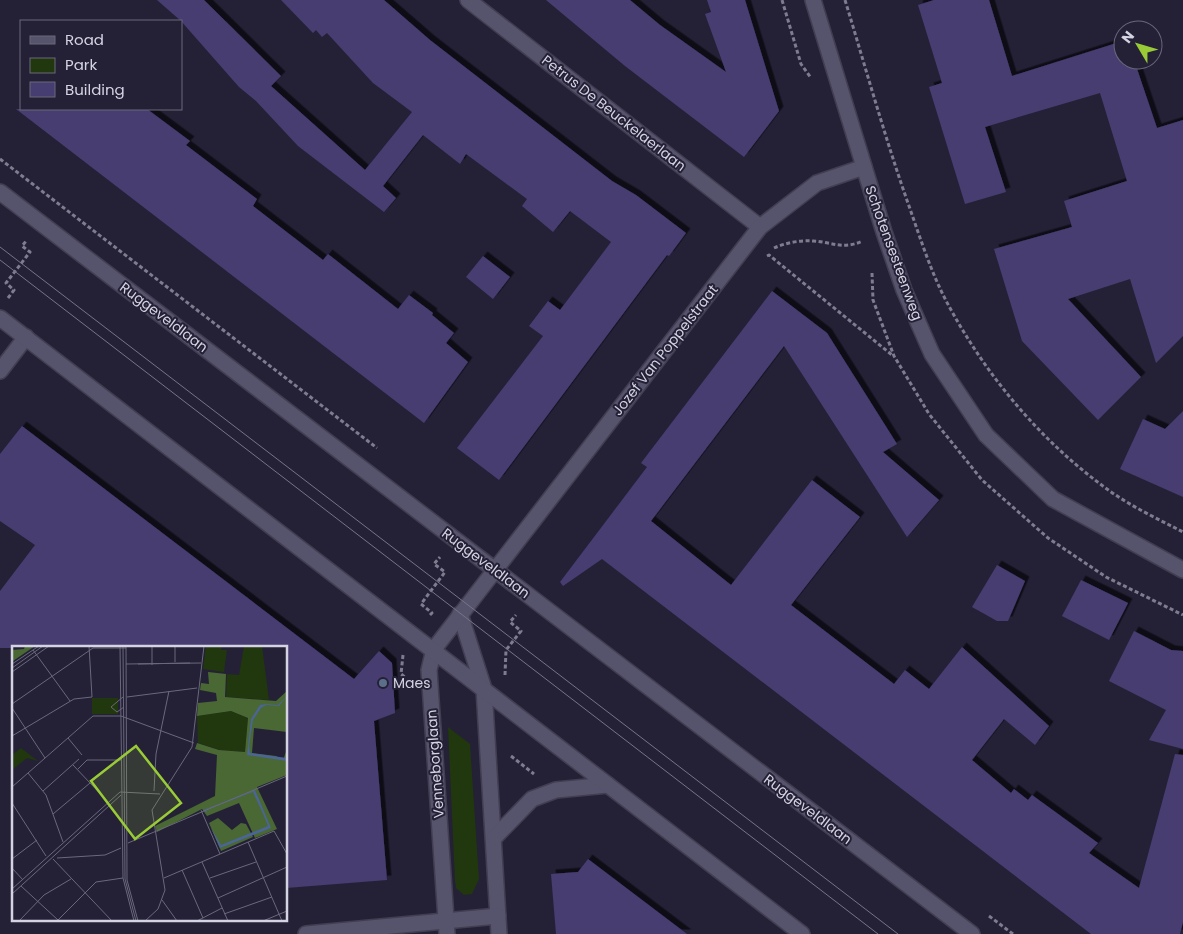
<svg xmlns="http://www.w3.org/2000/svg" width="1183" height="934" font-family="Poppins,sans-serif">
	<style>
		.green { fill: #21370d }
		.building { fill: #463d71; filter: url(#shadow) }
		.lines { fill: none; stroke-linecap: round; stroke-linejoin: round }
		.street-casing { stroke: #413e51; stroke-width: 18 }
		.secondary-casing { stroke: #413e51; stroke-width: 18 }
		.path { stroke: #7e7c8e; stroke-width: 3; stroke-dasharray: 4 2.5; stroke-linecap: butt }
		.street { stroke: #56536c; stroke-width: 15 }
		.secondary { stroke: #56536c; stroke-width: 15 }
		.tram { stroke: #767487; stroke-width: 1 }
		.service-dot { fill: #5c6f8a; stroke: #242137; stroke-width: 2 }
		.labels { text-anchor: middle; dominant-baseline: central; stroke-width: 4; stroke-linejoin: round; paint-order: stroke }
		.street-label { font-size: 14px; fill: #d4d3e2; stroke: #242137 }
		.poi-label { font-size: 14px; fill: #d4d3e2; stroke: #242137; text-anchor: start }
		.inset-road { fill: none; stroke: #6a687b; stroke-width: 1 }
		.view { fill: #99cb36; fill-opacity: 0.15; stroke: #99cb36; stroke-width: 2.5 }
		.inset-edge { fill: none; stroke: #d4d3e2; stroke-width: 2.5 }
	</style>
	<defs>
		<filter id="shadow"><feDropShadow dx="4.5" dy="-4.5" stdDeviation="0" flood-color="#0009"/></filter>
	</defs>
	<rect width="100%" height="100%" fill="#242137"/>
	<path class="green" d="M 448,727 L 470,744 L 479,879 L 472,894 L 464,895 L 456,888 L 455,881 Z"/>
	<g class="building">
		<path d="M 157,0 L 204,0 L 281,76 L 271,86 L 365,170 L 412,112 L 373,83 L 327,33 L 322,37 L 316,30 L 313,33 L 281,0 L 384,0 L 430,40 L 612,181 L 636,195 L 686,233 L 669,256 L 667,255 L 499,480 L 457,448 L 543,336 L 529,326 L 548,301 L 560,310 L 611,242 L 570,211 L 553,232 L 522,206 L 527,199 L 466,154 L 460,164 L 423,135 L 383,186 L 396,198 L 384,212 L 298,146 L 256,101 L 239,87 L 181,21 Z"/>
		<path d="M 546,0 L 630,0 L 660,25 L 726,72 L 705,14 L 711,12 L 707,0 L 745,0 L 779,111 L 744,157 L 625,66 Z"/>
		<path d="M 934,0 L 989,0 L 1012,76 L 1123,41 L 1123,60 L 1134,60 L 1157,128 L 1183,120 L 1183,336 L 1156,363 L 1130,279 L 1068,299 L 1141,377 L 1098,420 L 1022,341 L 994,249 L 1072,227 L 1064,201 L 1127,181 L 1100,93 L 985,127 L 1006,192 L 965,204 L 929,87 L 942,83 L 918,5 Z"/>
		<path d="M 16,109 L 147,109 L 190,141 L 186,145 L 257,199 L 253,206 L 323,260 L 328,254 L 398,309 L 409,295 L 433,313 L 432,315 L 454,333 L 446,343 L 468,362 L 424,423 Z"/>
		<path d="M 483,256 L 510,277 L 493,299 L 466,277 Z"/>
		<path d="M 772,291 L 827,333 L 897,444 L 883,452 L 939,500 L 907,537 L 784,346 L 651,521 L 731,585 L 812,480 L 860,517 L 791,605 L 894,684 L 905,670 L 929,689 L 962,647 L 1049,726 L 1035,745 L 1004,719 L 972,760 L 1011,793 L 1014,789 L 1028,800 L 1032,795 L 1098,843 L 1089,853 L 1139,888 L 1175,754 L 1183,755 L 1183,922 L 1180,934 L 1091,934 L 602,559 L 563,586 L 560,582 L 647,467 L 641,463 Z"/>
		<path d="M 1183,411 L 1183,497 L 1120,469 L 1143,419 L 1165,429 Z"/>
		<path d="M 22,426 L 354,679 L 379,651 L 392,663 L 395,713 L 374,721 L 387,880 L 286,888 L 286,648 L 0,648 L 0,591 L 35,545 L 0,521 L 0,454 Z"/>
		<path d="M 997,565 L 1025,581 L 1008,621 L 997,621 L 972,607 Z"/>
		<path d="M 1081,580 L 1128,603 L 1109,640 L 1062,616 Z"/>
		<path d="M 1134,631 L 1171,650 L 1183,651 L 1183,749 L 1149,740 L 1166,710 L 1109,681 Z"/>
		<path d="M 588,859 L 687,934 L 556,934 L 551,874 L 578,872 Z"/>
	</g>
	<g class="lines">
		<g class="street-casing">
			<g id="street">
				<path d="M 468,0 L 760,227"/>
				<path d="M 0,371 L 26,337"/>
				<path d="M 460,614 L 484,689 L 499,934"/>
				<path d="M 495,837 L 532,799 L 556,790 L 608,785"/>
				<path d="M 306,934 L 498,916"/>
				<path d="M 447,934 L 429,670 L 434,649 L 760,227 L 817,183 L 864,167"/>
			</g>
		</g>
		<g class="secondary-casing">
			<g id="secondary">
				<path d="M 813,0 L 884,232 L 904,290 L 932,354 L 986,435 L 1053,499 L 1183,570"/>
				<path d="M 0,192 L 972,934"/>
				<path d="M 0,318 L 802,934"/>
			</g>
		</g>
		<g class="path">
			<path d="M 782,0 L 801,64 L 811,78"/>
			<path d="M 845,0 C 866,69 885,138 909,206 C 921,240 932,276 950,308 C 988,378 1042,442 1107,489 C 1130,506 1158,519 1183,532"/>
			<path d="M 0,159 L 377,448"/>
			<path d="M 774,248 C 785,243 800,240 813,241 C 833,242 842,250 863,241"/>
			<path d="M 767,256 L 769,255 L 892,355"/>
			<path d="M 872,273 L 873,300 L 894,356 L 929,414 L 982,480 L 1048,538 L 1106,577 L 1183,615"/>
			<path d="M 8,298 L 14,290 L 6,283 L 30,252 L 22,246 L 27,240"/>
			<path d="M 430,615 L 432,613 L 421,604 L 445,572 L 434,564 L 440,557"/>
			<path d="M 403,655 L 401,674 L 406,678"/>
			<path d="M 505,675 L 506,650 L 521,631 L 510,622 L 516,615"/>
			<path d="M 511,756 L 534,774"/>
			<path d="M 989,916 L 1013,934"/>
		</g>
		<use href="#street" class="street"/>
		<use href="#secondary" class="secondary"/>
		<g class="tram">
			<path d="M 0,247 L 898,934"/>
			<path d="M 0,260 L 878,934"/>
		</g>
	</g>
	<circle class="service-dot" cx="383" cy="683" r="5"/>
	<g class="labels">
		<g class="street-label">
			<text transform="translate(614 113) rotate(38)">Petrus De Beuckelaerlaan</text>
			<text transform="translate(894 253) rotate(70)">Schotensesteenweg</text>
			<text transform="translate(164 317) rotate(37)">Ruggeveldlaan</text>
			<text transform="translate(665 350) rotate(-52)">Jozef Van Poppelstraat</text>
			<text transform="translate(486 563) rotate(37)">Ruggeveldlaan</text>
			<text transform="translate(435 764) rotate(-94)">Venneborglaan</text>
			<text transform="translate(808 809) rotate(37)">Ruggeveldlaan</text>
		</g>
		<g class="poi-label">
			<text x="393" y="683">Maes</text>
		</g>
	</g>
	<g transform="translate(12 646)">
		<rect width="275" height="275" fill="#242137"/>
		<path d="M 194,0 L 210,0 L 209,4 L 215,4 L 212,26 L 191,23 ZM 232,0 L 250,0 L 257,54 L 214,51 L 215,28 L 227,29 ZM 80,52 L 106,52 L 106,68 L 80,68 ZM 219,65 L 236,72 L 233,106 L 208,104 L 186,97 L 185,70 ZM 9,102 L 26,115 L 15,112 L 0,124 L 0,109 Z" fill="#21370d"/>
		<path d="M 13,0 L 23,0 L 1,15 L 0,4 L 12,3 ZM 196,26 L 214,28 L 213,51 L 264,55 L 275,45 L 275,86 L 242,82 L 240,107 L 264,110 L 271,114 L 275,103 L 275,129 L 245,141 L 265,183 L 243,192 L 227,157 L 195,170 L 190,163 L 145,186 L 143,180 L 203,150 L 205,109 L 183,103 L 185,97 L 207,104 L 233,106 L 236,72 L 219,65 L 185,70 L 186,57 L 205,55 L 204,47 L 188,44 L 189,37 L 197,38 ZM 206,172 L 220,184 L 229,177 L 234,178 L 241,191 L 209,205 L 197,177 Z" fill="#4a6833"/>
		<path d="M 275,50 L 267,60 L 254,59 L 249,62 L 241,74 L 237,100 L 238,107 L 275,112 L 275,115 L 235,109 L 239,73 L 248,59 L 254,58 L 266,59 ZM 243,144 L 259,182 L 208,202 L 199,182 L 209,199 L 256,180 L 252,170 L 241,146 L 194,164 L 195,167 L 191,164 Z" fill="#4a6596"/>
		<path class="inset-road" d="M 108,0 L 111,232 L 122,275M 111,0 L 113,233 L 124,275M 114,0 L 115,234 L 126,275M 140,0 L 140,19M 163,0 L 163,16M 21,4 L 58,55M 0,18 L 27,0M 114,18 L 189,17M 126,18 L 178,17M 0,22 L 31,0M 0,26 L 37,0M 111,51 L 99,61 L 105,66 L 112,61M 115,51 L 185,42M 0,58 L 81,2 L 114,2M 0,62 L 33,112M 81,70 L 109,70M 109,70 L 182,97M 0,90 L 62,53 L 80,51 L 77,0M 56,92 L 70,109M 61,119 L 96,156M 66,123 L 75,114 L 109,114M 16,127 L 34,149 L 51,196M 0,141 L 81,70M 31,145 L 67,113M 142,145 L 144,108 L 157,45M 0,157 L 34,210M 189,164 L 208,208M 41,168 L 78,137M 236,196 L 270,275M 116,197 L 275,130M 45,212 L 93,209 L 109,202M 0,213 L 25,194M 41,213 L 100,275M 190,216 L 216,275M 0,222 L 11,234M 170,224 L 191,272M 152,232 L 262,185 L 275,208M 198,232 L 244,216M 9,240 L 46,274M 0,243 L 108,146 L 148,148M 0,248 L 109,149M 206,252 L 275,221M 150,254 L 165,275M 212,268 L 260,251M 7,275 L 32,249 L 59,233M 45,275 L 84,236 L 111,232M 133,275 L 146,263 L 153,244 L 140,164 L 180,101 L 192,0M 185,275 L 210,262M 251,275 L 275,265"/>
		<path class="view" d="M 124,100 L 169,157 L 123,193 L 79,135 Z"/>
		<rect width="275" height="275" class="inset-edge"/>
	</g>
	<rect x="20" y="20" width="162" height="90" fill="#242137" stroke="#6a687b"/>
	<rect x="30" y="36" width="25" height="8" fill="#56536c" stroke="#6a687b"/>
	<text x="65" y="45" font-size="15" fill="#d4d3e2">Road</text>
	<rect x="30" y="58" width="25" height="15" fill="#21370d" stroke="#6a687b"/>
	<text x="65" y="70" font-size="15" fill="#d4d3e2">Park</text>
	<rect x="30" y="82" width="25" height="15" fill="#463d71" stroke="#6a687b"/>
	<text x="65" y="95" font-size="15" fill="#d4d3e2">Building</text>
	<g transform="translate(1138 45) rotate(308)"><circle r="24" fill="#242137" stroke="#6a687b"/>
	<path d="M0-4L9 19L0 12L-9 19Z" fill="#99cb36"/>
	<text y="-8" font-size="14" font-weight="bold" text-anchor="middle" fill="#d4d3e2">N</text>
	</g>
</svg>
